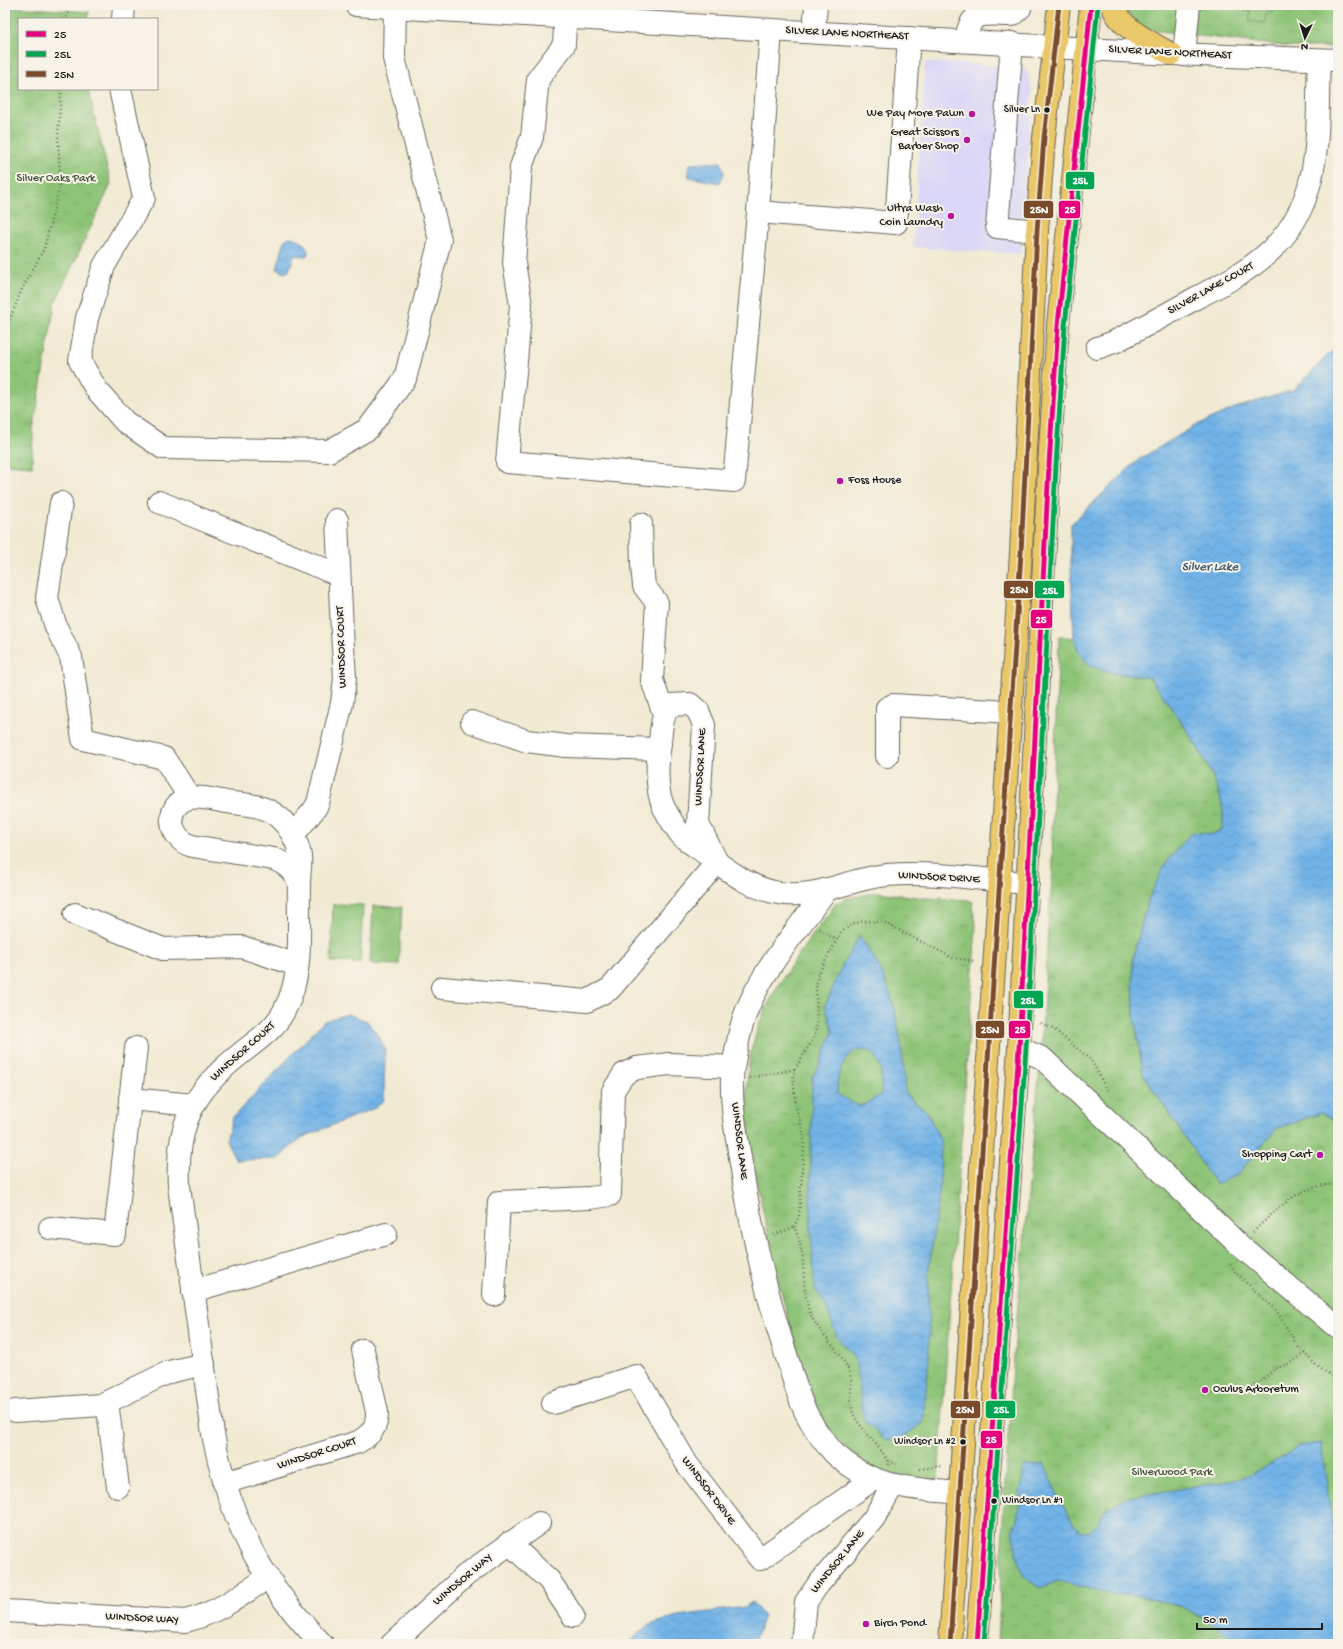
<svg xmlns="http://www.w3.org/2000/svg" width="1343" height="1649" font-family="'Gochi Hand',sans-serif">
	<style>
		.built { fill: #dad6f7 }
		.grass { fill: url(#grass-tufts); stroke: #55704a }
		.pitch { fill: #8ec477; stroke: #55704a }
		.water { fill: url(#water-waves); stroke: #476882; fill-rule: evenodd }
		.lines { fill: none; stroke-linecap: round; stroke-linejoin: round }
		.minor-casing { stroke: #67645c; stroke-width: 24 }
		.major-casing { stroke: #67645c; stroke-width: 24 }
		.path { stroke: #67645c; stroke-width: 2.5; stroke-dasharray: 1 3; stroke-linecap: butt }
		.minor { stroke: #fff; stroke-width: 22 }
		.major { stroke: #eac769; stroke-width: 22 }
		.bus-1-casing { stroke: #f7f3e8; stroke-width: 8 }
		.bus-2-casing { stroke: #f7f3e8; stroke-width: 8 }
		.bus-3-casing { stroke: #f7f3e8; stroke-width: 8 }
		.bus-1 { stroke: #e5007d; stroke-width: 5 }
		.bus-2 { stroke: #00a651; stroke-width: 5 }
		.bus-3 { stroke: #7a4b2a; stroke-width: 5 }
		.bus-dot { fill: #1c1c1c; stroke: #f7f3e8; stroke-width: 1.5 }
		.poi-dot { fill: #b5179e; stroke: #f7f3e8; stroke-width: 1.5 }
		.labels { text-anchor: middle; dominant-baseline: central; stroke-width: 4; stroke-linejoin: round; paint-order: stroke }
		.bus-label { font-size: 11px; fill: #1c1c1c; stroke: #f7f3e8; text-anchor: end }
		.street-label { font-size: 12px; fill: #1c1c1c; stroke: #f7f3e8 }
		.poi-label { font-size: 12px; fill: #1c1c1c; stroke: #f7f3e8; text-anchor: end }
		.park-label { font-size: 12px; fill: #44573c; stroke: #f7f3e8 }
		.water-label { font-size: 13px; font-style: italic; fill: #3e586d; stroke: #f7f3e8 }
		.line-badge { stroke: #f7f3e8; stroke-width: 1.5 }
		.badge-label { font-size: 11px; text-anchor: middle; font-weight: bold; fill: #fff }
	</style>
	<defs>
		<pattern id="grass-tufts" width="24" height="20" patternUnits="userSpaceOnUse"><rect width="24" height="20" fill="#8ec477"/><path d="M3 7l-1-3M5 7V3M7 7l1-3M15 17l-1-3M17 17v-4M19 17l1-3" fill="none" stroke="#7aa866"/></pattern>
		<pattern id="water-waves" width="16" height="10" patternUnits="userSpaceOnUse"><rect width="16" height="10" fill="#72b3e7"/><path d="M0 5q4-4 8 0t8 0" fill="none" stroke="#6299c6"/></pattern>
	</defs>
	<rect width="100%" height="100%" fill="#f7f3e8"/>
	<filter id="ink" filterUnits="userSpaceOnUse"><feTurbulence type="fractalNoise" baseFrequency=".025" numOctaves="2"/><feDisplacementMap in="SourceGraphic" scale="8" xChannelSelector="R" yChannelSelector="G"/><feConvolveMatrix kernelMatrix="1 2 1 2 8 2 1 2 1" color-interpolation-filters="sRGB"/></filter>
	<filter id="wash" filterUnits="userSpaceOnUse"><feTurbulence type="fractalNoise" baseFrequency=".012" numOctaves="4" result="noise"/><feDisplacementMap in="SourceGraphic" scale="16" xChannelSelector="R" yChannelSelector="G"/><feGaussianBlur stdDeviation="0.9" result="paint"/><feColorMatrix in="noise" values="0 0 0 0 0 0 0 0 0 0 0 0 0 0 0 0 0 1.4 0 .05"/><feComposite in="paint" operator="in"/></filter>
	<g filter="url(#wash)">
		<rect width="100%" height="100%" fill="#f1ead3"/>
		<path class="built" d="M 925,62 L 1020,67 L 1025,68 L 1028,73 L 1032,91 L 1021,254 L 913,247 Z"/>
		<g class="grass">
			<path d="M 1118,5 L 1338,5 L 1338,47 L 1291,47 L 1144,29 Z"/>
			<path d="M 12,7 L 89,12 L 88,19 L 19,19 L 19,89 L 88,89 L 111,184 L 55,303 L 33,430 L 32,466 L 5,464 L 5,92 Z"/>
			<path d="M 1059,636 L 1074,638 L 1079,652 L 1107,672 L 1150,678 C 1175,714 1232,784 1222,829 L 1213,834 L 1147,902 L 1133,959 L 1134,1014 L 1143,1074 L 1237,1175 L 1276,1129 L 1321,1113 L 1338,1122 L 1338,1644 L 998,1644 L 1004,1495 L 1016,1327 L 1040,1065 L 1049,915 L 1053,869 L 1052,834 Z"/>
			<path d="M 878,892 L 924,898 L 968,900 L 973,902 L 972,907 L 976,924 L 938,1481 C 900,1477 873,1476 844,1446 C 838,1441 832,1434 828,1428 C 816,1409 809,1385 802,1364 C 785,1312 773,1260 762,1206 C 752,1157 740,1103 751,1052 C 763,995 803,950 836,903 L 845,899 Z"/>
		</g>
		<g class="pitch">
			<path d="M 1246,5 L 1273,5 L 1272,13 L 1266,13 L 1265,23 L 1249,21 L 1251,11 L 1245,10 Z"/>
			<path d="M 333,904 L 363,905 L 360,963 L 331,962 Z"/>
			<path d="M 373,906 L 402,907 L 399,965 L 370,964 Z"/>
		</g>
		<g class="water">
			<path d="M 721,162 L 724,173 L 720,183 L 689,177 L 688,170 L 690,164 Z"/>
			<path d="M 289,237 C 299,238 308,244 308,254 L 306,256 L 294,255 L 289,271 L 284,273 L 277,269 L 285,240 Z"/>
			<path d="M 1338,345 L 1338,1122 L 1321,1113 L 1276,1129 L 1237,1175 L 1216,1185 L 1143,1074 L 1134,1014 L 1133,959 L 1147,902 L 1165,864 L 1192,832 L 1213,834 L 1222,829 C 1232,785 1175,713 1150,678 L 1107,672 L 1090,666 L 1079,652 L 1074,638 L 1071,567 L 1071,524 L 1138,460 L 1198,424 L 1235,408 L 1294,390 Z"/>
			<path d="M 860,936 C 867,948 876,960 882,973 C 899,1010 903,1054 905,1094 L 927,1112 L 941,1141 L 940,1187 L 928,1275 L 929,1358 L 923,1423 L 900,1439 L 886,1440 L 864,1421 L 855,1358 L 837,1337 L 824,1301 L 815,1290 L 810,1217 L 812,1077 L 819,1066 L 833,1031 L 825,1006 L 844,962 ZM 856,1050 L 870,1051 C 883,1066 882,1074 881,1094 L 868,1103 L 859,1106 L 837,1094 C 837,1075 841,1061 856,1050 Z"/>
			<path d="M 348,1014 L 367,1021 L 379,1037 L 385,1049 L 384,1100 L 375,1108 L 301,1138 L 278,1159 L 236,1160 L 226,1140 L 233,1117 L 324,1021 Z"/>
			<path d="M 1321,1443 L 1338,1563 L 1338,1644 L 1237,1644 L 1215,1625 L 1179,1605 L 1135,1596 L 1104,1593 L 1059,1581 L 1040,1588 L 1022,1575 L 1012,1532 L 1017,1520 L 1024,1466 L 1044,1464 L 1062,1505 L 1080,1532 L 1089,1532 L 1098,1522 L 1105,1510 L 1128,1497 L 1242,1479 L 1278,1460 L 1299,1446 Z"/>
			<path d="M 752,1602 L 764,1616 L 753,1644 L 627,1644 L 649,1625 L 678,1616 L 745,1607 Z"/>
		</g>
	</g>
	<g filter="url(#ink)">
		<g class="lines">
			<g class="minor-casing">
				<g id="minor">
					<path d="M 356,5 L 1171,54 L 1338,60"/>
					<path d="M 566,5 L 564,45 L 538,79 L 532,137 L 521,167 L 514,263 L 521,305 L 507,462 L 734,481 L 758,212 L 771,30"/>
					<path d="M 123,19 L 124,5"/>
					<path d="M 814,32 L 816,5"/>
					<path d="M 966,41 C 970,8 984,15 1012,15 L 1020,8 L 1020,5"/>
					<path d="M 1012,43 L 997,227 L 1037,231"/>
					<path d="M 1184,55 L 1189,5"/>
					<path d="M 120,89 L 144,198 L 104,266 L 87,318 L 80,361 L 96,389 L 125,422 L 163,448 L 329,451 L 368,429 L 405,379 L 440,240 L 394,58 L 395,7"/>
					<path d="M 758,212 L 896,223 L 909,38"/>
					<path d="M 1097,348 L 1114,342 C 1141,328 1168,314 1194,299 C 1251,270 1296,245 1311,178 C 1320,142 1317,98 1319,60"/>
					<path d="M 159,502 L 339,575"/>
					<path d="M 61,503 L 47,598 L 56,627 L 71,657 L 83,739 L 164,758 L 190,798"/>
					<path d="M 641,524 L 642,565 L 644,586 L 657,603 L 652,680 L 664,714"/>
					<path d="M 472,722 L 527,741 L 566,746 L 659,749"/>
					<path d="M 887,756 L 887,708 L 893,705 L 1011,712"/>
					<path d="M 293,835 L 314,810 L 318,803 L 342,703 L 345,678 L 342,632 L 337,520"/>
					<path d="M 717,862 L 698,824 L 704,725 L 698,711 L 690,704 L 669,705 C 662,717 661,729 660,743 C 657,763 655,789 664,808 C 669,817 676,829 682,836 C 689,843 699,848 706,854 C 731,873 754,891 786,894 C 820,897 853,878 887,875 C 933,871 982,880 1028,883"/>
					<path d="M 299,882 C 293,870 286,864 274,859 L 192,846 C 168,839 163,804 190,798 C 202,796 215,800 226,802 C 238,804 254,804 265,809 C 286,817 303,845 300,868 C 295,914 308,967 284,1011 C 274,1030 255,1042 239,1055 C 192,1092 176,1126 179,1186 L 213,1434 C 231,1524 259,1578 322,1644"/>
					<path d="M 827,889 C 798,929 753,980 741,1028 C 737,1045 733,1062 732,1079 C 731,1106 736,1132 740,1157 C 750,1226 766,1294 788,1361 C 794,1380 799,1402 810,1420 C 816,1432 825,1443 834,1453 C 873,1489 910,1488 959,1493"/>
					<path d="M 75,914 L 163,949 L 242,947 L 297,965"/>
					<path d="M 442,988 L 587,1001 L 610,989 L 717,862"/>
					<path d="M 1019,1048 L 1042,1058 L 1238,1244 L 1338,1328"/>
					<path d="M 130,1099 L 194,1105"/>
					<path d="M 50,1228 L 115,1234 L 136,1048"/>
					<path d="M 193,1291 L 386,1234"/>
					<path d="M 494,1295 L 499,1202 L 590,1198 L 610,1195 L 613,1091 L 624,1074 L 637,1068 L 669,1064 L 733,1067"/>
					<path d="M 107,1402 L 118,1487"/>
					<path d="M 553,1403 L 636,1376 L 687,1464 L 760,1559 L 872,1480"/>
					<path d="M 15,1411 L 101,1405 L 169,1372 L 204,1364"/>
					<path d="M 224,1483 L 358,1442 C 371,1435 377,1428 377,1412 L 363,1350"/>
					<path d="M 509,1543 L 549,1580 L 573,1616"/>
					<path d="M 5,1611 L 185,1621 C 216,1614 241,1595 267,1578"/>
					<path d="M 392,1644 L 466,1575 L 539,1523"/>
					<path d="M 802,1644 L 806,1602 L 817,1586 L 874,1518 L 893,1485"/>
				</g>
			</g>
			<g class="major-casing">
				<g id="major">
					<path d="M 1112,5 C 1119,28 1152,43 1171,54"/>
					<path d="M 950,1644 L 1021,553 L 1037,231 L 1044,138 L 1059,5"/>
					<path d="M 977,1644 L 1019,1048 L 1049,465 L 1058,325 L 1091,5"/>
				</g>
			</g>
			<g class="path">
				<path d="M 63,19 L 68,16 L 69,9"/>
				<path d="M 5,331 L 22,289 L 44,249 L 59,189 L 60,178 L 58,135 L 61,93 L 59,89"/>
				<path d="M 820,929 L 836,940"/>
				<path d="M 1041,1023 L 1055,1030 L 1091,1060 L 1108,1092"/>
				<path d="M 750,1078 L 795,1069"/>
				<path d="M 1253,1232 C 1277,1209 1301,1182 1338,1185"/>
				<path d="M 774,1235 L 794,1227"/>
				<path d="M 1231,1264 L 1236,1273 L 1276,1310 L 1299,1348 L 1317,1366 L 1338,1380"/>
				<path d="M 1204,1394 L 1244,1392 L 1260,1382 L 1275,1369 L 1290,1363 L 1305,1353"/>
				<path d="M 889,1461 L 897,1464"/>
				<path d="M 888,1465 C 889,1454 859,1429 853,1413 C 848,1400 854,1385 849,1371 C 840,1348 815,1332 808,1307 C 801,1281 807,1253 794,1227 L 799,1216 L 804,1143 L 803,1131 L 797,1111 L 793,1079 L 795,1069 L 815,1036 L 817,1024 L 816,989 L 818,975 L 841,932 L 853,924 L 863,921 L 883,922 L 953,958 L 975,961"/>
				<path d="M 920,1469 L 942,1466"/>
			</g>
			<use href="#minor" class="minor"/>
			<use href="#major" class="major"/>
			<g class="bus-1-casing">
				<path id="bus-1" d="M 977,1644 L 1019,1048 L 1049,465 L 1058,325 L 1091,5"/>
			</g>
			<g class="bus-2-casing">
				<path id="bus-2" d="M 984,1644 L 1026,1048 L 1056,465 L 1065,326 L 1098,6"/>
			</g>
			<g class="bus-3-casing">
				<path id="bus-3" d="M 950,1644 L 1021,553 L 1037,231 L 1044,138 L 1059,5"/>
			</g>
			<use href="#bus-1" class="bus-1"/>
			<use href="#bus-2" class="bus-2"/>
			<use href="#bus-3" class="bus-3"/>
		</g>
	</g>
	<g class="bus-dot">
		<circle cx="1047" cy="110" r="3.5"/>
		<circle cx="963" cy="1442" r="3.5"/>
		<circle cx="994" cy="1501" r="3.5"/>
	</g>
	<g class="poi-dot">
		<circle cx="972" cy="114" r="4"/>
		<circle cx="967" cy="140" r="4"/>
		<circle cx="951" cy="216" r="4"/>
		<circle cx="840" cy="481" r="4"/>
		<circle cx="1320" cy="1155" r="4"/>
		<circle cx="1205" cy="1390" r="4"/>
		<circle cx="866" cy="1624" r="4"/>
	</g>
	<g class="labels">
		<g class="bus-label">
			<text x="1040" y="110">Silver Ln</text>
			<text x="956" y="1442">Windsor Ln #2</text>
			<text x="1002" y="1501" text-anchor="start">Windsor Ln #1</text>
		</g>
		<g class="street-label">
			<text transform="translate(847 34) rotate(3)">SILVER LANE NORTHEAST</text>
			<text transform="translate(1170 53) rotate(3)">SILVER LANE NORTHEAST</text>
			<text transform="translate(1211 289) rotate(-29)">SILVER LAKE COURT</text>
			<text transform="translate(342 647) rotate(-92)">WINDSOR COURT</text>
			<text transform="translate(701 767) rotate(-87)">WINDSOR LANE</text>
			<text transform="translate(939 878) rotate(3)">WINDSOR DRIVE</text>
			<text transform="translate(243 1052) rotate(-42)">WINDSOR COURT</text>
			<text transform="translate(739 1141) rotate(83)">WINDSOR LANE</text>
			<text transform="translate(317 1454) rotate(-18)">WINDSOR COURT</text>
			<text transform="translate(708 1491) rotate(53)">WINDSOR DRIVE</text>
			<text transform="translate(838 1562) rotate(-51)">WINDSOR LANE</text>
			<text transform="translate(463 1580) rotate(-40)">WINDSOR WAY</text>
			<text transform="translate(142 1619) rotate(3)">WINDSOR WAY</text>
		</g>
		<g class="poi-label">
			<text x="964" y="114">We Pay More Pawn</text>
			<text x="959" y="133">Great Scissors<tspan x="959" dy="14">Barber Shop</tspan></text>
			<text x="943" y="209">Ultra Wash<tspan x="943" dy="14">Coin Laundry</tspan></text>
			<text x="848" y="481" text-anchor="start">Foss House</text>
			<text x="1312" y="1155">Shopping Cart</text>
			<text x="1213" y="1390" text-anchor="start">Oculus Arboretum</text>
			<text x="874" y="1624" text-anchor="start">Birch Pond</text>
		</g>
		<g class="park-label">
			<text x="56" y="179">Silver Oaks Park</text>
			<text x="1172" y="1473">Silverwood Park</text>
		</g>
		<g class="water-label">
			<text x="1210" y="567">Silver Lake</text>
		</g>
	</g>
	<g class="line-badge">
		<rect x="1065" y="171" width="30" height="19" rx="4" fill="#00a651"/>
		<rect x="1023" y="200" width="31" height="19" rx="4" fill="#7a4b2a"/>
		<rect x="1058" y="200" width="23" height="19" rx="4" fill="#e5007d"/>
		<rect x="1003" y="580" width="31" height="19" rx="4" fill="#7a4b2a"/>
		<rect x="1034" y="580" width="31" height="19" rx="4" fill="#00a651"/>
		<rect x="1030" y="609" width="23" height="20" rx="4" fill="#e5007d"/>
		<rect x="1013" y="990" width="31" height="19" rx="4" fill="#00a651"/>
		<rect x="975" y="1020" width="30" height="19" rx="4" fill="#7a4b2a"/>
		<rect x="1008" y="1020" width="23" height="19" rx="4" fill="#e5007d"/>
		<rect x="950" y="1400" width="31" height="19" rx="4" fill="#7a4b2a"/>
		<rect x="985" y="1400" width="31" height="19" rx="4" fill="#00a651"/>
		<rect x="980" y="1430" width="23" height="19" rx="4" fill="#e5007d"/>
	</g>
	<g class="badge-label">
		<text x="1080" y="184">25L</text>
		<text x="1039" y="213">25N</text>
		<text x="1070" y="213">25</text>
		<text x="1019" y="593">25N</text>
		<text x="1050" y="594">25L</text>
		<text x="1041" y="623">25</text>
		<text x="1028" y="1004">25L</text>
		<text x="990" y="1033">25N</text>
		<text x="1020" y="1033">25</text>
		<text x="965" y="1413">25N</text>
		<text x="1001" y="1413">25L</text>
		<text x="991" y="1443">25</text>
	</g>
	<rect width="1343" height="1649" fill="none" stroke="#f7f3e8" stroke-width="20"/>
	<rect x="18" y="18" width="140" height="72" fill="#f7f3e8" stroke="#9f9d96"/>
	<rect x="26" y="31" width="20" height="6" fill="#e5007d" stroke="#9f9d96"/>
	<text x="54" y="38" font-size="12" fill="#1c1c1c">25</text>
	<rect x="26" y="51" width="20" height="6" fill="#00a651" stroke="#9f9d96"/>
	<text x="54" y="58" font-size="12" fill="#1c1c1c">25L</text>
	<rect x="26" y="71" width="20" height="6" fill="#7a4b2a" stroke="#9f9d96"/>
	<text x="54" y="78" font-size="12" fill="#1c1c1c">25N</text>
	<g transform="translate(1305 38) rotate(184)" stroke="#f7f3e8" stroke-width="3" paint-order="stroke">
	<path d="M0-3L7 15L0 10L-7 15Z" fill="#1c1c1c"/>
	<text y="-6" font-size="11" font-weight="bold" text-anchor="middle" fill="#1c1c1c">N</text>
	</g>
	<path d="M1197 1623v6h125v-6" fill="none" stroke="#1c1c1c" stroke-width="2"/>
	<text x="1203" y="1623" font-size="12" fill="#1c1c1c" stroke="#f7f3e8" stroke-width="3" paint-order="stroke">50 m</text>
</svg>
